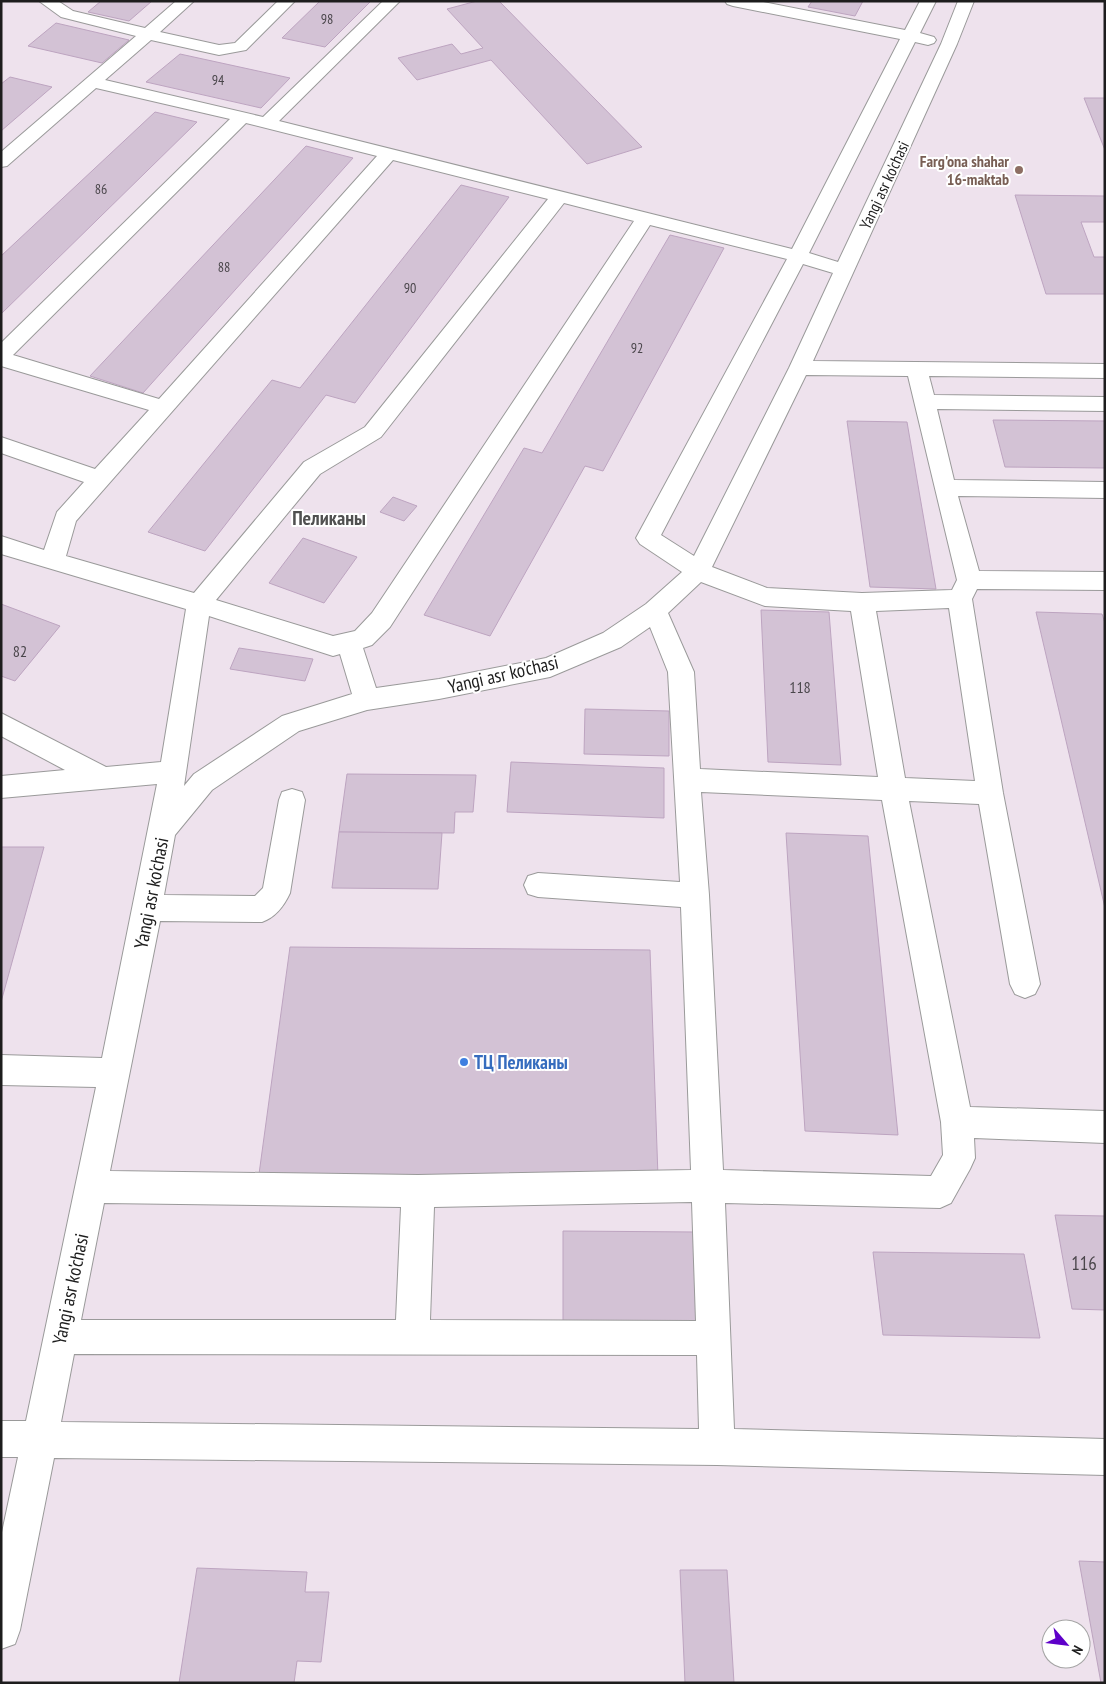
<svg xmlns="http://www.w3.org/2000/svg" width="1106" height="1684" font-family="'PT Sans Narrow',sans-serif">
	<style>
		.building { fill: #d3c2d5; stroke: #bda4c0 }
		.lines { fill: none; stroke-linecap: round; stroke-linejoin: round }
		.minor-casing { stroke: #9a9a9a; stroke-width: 2 }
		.minor { fill: #fff; fill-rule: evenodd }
		.education-dot { fill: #8d6e63; stroke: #fff; stroke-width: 2 }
		.shop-dot { fill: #3f7fe0; stroke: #fff; stroke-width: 2 }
		.labels { text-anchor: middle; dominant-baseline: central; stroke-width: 4; stroke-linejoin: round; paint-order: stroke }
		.far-number-label { font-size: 14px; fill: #4a464b }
		.far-education-label { font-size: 16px; font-weight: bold; fill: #785e54; stroke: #fff; text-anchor: end }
		.far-street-label { font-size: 16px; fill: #1d1d1d; stroke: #fff }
		.number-label { font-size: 16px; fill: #4a464b }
		.street-label { font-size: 19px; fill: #1d1d1d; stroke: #fff }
		.shop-label { font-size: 19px; font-weight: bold; fill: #366cbe; stroke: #fff; text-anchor: start }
		.near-number-label { font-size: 19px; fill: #4a464b }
		.neighbourhood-label { font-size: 20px; font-weight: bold; fill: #505050; stroke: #fff }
	</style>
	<rect width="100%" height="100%" fill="#eee2ed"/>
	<g class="building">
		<path d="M 101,1 L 152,1 L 129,21 L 88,12 Z"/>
		<path d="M 320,1 L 371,1 L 325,47 L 282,38 Z"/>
		<path d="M 477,1 L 499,1 L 642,147 L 587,164 L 491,60 L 417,80 L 398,58 L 452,44 L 461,54 L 483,48 L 447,9 Z"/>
		<path d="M 812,1 L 863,1 L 855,16 L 808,7 Z"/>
		<path d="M 56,23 L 129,40 L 102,63 L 28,46 Z"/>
		<path d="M 180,54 L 290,78 L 261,108 L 146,82 Z"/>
		<path d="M 10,77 L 52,87 L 1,131 L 1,84 Z"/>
		<path d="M 1084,98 L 1105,98 L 1105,150 Z"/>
		<path d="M 155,112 L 197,122 L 1,314 L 1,256 Z"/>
		<path d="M 306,146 L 353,158 L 143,393 L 90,376 Z"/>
		<path d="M 461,185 L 509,197 L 355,403 L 326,395 L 205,551 L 148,532 L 272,380 L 300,388 Z"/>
		<path d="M 1015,195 L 1105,196 L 1105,222 L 1081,222 L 1094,257 L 1105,257 L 1105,294 L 1046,294 Z"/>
		<path d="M 670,235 L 724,248 L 603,471 L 585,466 L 490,636 L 424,615 L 524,448 L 542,453 Z"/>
		<path d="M 993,420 L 1105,421 L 1105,468 L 1005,467 Z"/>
		<path d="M 847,421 L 907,422 L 936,589 L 870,587 Z"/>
		<path d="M 393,497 L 417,506 L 404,521 L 380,512 Z"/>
		<path d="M 303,538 L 357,557 L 324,603 L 269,583 Z"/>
		<path d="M 1,604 L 60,626 L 15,681 L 1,676 Z"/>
		<path d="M 761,610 L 829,612 L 841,765 L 768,762 Z"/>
		<path d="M 1036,612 L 1102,614 L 1105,623 L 1105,908 Z"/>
		<path d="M 239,648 L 313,659 L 305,681 L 230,669 Z"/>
		<path d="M 585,709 L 669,711 L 669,756 L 584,754 Z"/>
		<path d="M 511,762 L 664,768 L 664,818 L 507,812 Z"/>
		<path d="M 347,774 L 476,775 L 473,812 L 455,812 L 454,833 L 339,832 Z"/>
		<path d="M 339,832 L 442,833 L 438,889 L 332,888 Z"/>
		<path d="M 786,833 L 868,836 L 898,1135 L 805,1131 Z"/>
		<path d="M 1,847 L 44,847 L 1,1002 Z"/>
		<path d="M 290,947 L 650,950 L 658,1177 L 259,1174 Z"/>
		<path d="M 1055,1215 L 1105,1216 L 1105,1310 L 1072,1309 Z"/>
		<path d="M 563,1231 L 696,1232 L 701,1325 L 563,1325 Z"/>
		<path d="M 873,1252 L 1024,1254 L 1040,1338 L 883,1335 Z"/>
		<path d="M 1079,1561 L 1105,1562 L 1105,1683 L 1101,1683 Z"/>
		<path d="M 197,1568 L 307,1572 L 305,1592 L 329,1592 L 321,1662 L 297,1661 L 294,1683 L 179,1683 Z"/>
		<path d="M 680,1570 L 727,1570 L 734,1683 L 685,1683 Z"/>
	</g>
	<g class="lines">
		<g class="minor-casing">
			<path id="minor" d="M 39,1 L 58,1 L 73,11 L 145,28 L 176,1 L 194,1 L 160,32 L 219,45 L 235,43 L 278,1 L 295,1 L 246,50 L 219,55 L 151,40 L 105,80 L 263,117 L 383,1 L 400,1 L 279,121 L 792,249 L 900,39 L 733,6 L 727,4 L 725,1 L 758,1 L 905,30 L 920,1 L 936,1 L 920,33 L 934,37 L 936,40 L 934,43 L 928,45 L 915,42 L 809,253 L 838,262 L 941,44 L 958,1 L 974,1 L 957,44 L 813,361 L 1105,364 L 1105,378 L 929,376 L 934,395 L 1105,397 L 1105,411 L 937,409 L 954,480 L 1105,482 L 1105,498 L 958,496 L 979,571 L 1105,572 L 1105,590 L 977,589 L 972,599 L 1003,793 L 1040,984 L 1035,994 L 1025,998 L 1015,994 L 1010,984 L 979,804 L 909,801 L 970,1107 L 1105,1111 L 1105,1143 L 974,1138 L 975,1158 L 970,1169 L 951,1203 L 940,1208 L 725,1203 L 734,1429 L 1105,1439 L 1105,1475 L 717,1465 L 54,1458 L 20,1630 L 15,1644 L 1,1649 L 1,1537 L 18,1457 L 1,1457 L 1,1421 L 26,1421 L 96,1087 L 1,1085 L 1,1055 L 102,1058 L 157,784 L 1,798 L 1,776 L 65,770 L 1,736 L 1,713 L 106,767 L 161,762 L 186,609 L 1,554 L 1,536 L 44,550 L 57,512 L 84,482 L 1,453 L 1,437 L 95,469 L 149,410 L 1,366 L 1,343 L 230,119 L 96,88 L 7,166 L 1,167 L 1,152 L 136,36 L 61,17 ZM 246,123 L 377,156 L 159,399 L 13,355 ZM 393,160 L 548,199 L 365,427 L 304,462 L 194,593 L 66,556 L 76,521 ZM 564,203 L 634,221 L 372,613 L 355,631 L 333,636 L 216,600 L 320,474 L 381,437 ZM 650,225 L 787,259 L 636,538 L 640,544 L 682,572 L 646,604 L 603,633 L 546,658 L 439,679 L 376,688 L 363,648 L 372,645 L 390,627 ZM 803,264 L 833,273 L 789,368 L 694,556 L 661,535 ZM 806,375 L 908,376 L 957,580 L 952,590 L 862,593 L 767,588 L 712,567 ZM 701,582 L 765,606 L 851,611 L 878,777 L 700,769 L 694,672 L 668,613 ZM 949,608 L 975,781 L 905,778 L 876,611 ZM 209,616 L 333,656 L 340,654 L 352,694 L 282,716 L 194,774 L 184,786 ZM 650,627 L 668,672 L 680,882 L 538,873 L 528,876 L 524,885 L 528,894 L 538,897 L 681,907 L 691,1170 L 418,1175 L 110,1171 L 160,921 L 262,922 C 276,917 284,906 290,893 L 305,800 L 302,792 L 292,789 L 282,792 L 279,800 L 263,888 L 255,896 L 164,895 L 175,835 L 212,790 L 299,731 L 367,710 L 439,699 L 550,677 L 621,647 ZM 701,792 L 882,800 L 941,1122 L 943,1155 L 931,1176 L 723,1170 L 709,895 ZM 692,1202 L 696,1321 L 430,1320 L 434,1207 ZM 104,1203 L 401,1207 L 396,1320 L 81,1320 ZM 74,1354 L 697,1355 L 699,1429 L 61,1422 Z"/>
		</g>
		<use href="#minor" class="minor"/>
	</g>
	<circle class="education-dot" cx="1019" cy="170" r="5"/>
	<circle class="shop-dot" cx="464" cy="1062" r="5"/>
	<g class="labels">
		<g class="far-number-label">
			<text x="327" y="19">98</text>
			<text x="218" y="80">94</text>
			<text x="101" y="189">86</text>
			<text x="224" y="267">88</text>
			<text x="410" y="288">90</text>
			<text x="637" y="348">92</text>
		</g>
		<g class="far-education-label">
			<text x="1009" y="161">Farg'ona shahar<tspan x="1009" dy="18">16-maktab</tspan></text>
		</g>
		<g class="far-street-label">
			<text transform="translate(884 185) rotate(-65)">Yangi asr ko'chasi</text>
		</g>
		<g class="number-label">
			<text x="20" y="651">82</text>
			<text x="800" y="687">118</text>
		</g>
		<g class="street-label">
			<text transform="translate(503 674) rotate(-13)">Yangi asr ko'chasi</text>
			<text transform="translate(151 893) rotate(-79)">Yangi asr ko'chasi</text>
			<text transform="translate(70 1289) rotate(-78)">Yangi asr ko'chasi</text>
		</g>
		<g class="shop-label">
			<text x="474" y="1062">ТЦ Пеликаны</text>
		</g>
		<g class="near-number-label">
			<text x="1084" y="1263">116</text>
		</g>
		<g class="neighbourhood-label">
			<text x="329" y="518">Пеликаны</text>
		</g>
	</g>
	<rect width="1106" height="1684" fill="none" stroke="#1d1d1d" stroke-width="5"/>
	<g transform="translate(1066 1644) rotate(118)"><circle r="24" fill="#ffffff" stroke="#a5a5a5"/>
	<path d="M0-4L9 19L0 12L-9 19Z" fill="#5e00c9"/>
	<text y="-8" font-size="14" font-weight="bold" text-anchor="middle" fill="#1d1d1d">N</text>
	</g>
</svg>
